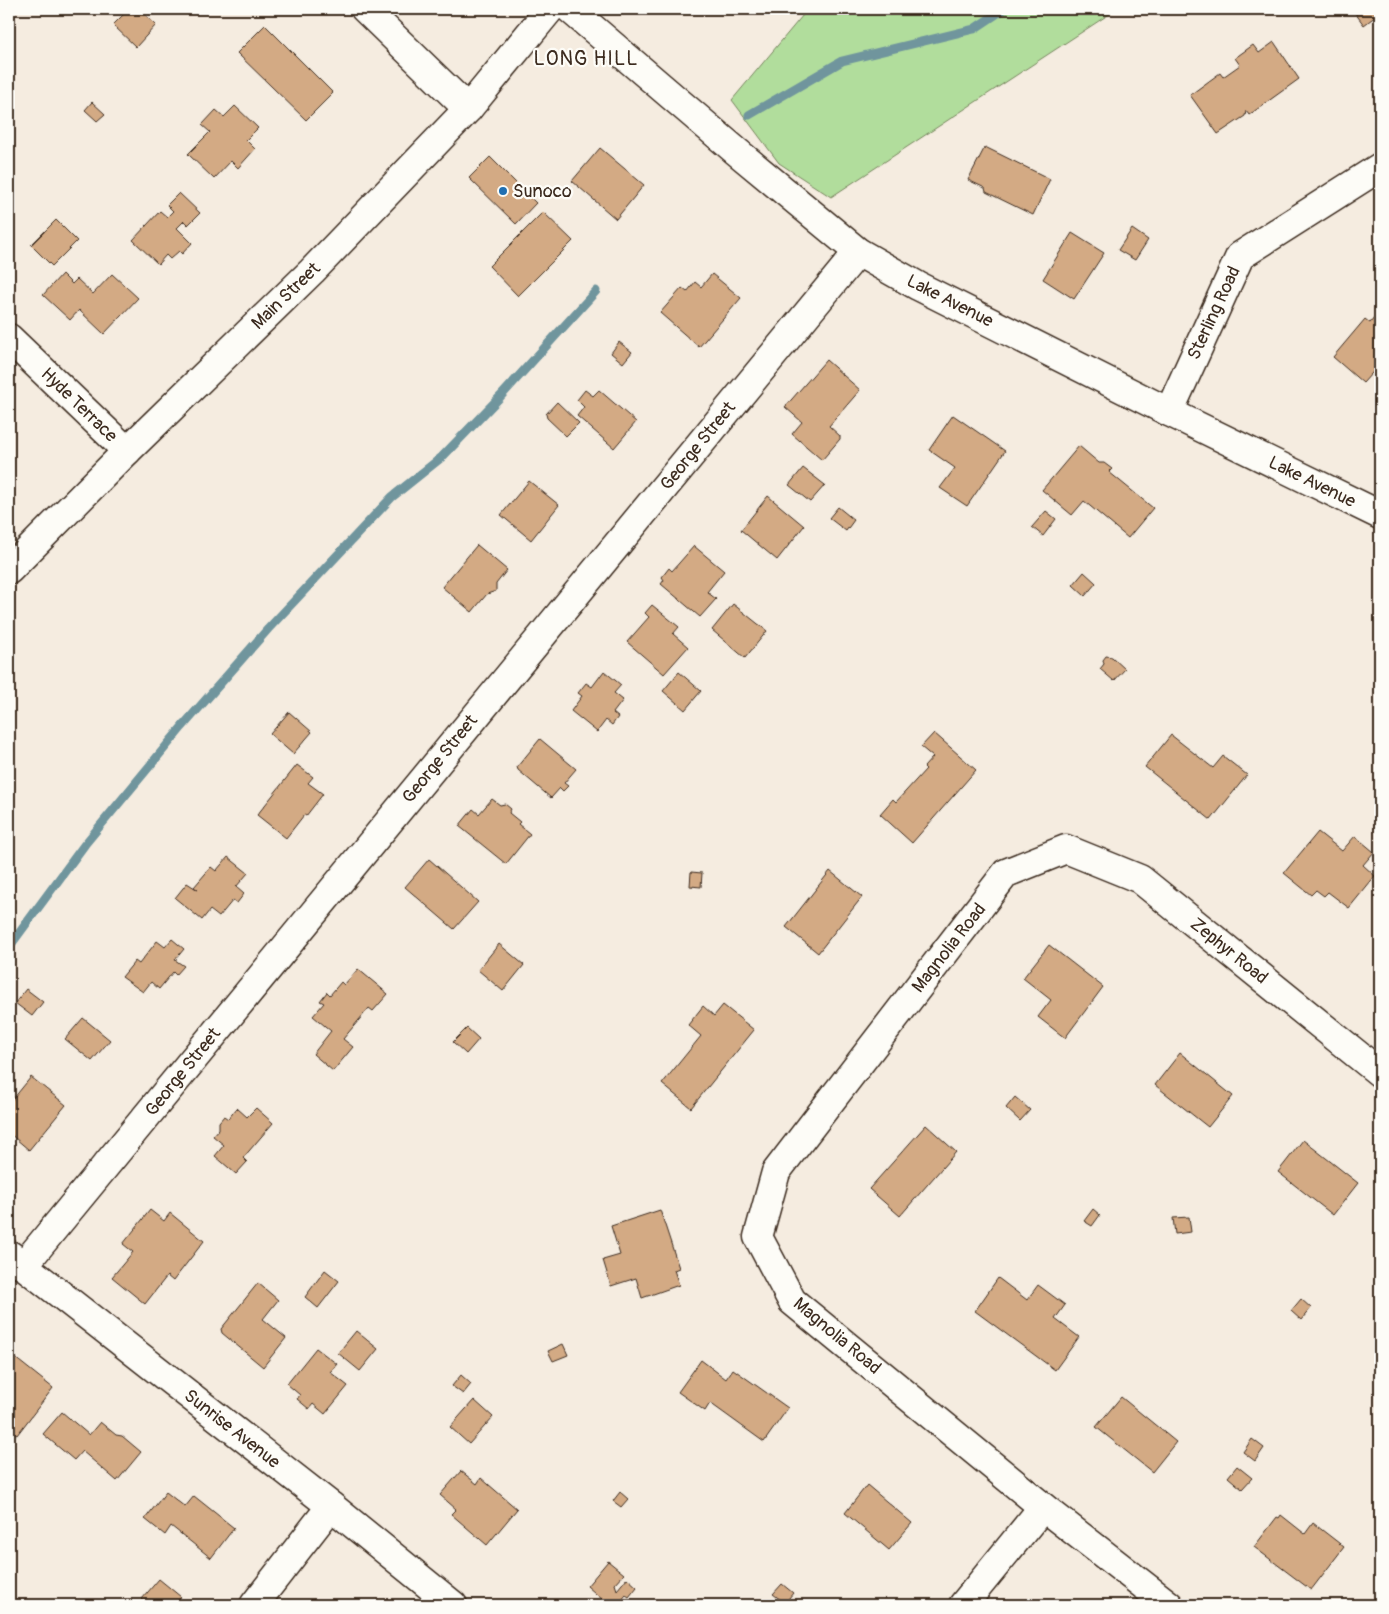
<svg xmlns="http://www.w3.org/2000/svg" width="1389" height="1614" font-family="Pangolin,sans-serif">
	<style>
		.green { fill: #b1dd9c; stroke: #76845d }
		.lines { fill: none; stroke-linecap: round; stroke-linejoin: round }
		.stream { stroke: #6f959d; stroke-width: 9 }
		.building { fill: #d3aa84; stroke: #3b2a1e }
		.minor-casing { stroke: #3b2a1e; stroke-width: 31 }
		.major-casing { stroke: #3b2a1e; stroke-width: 31 }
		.minor { stroke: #fdfcf7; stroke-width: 28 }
		.major { stroke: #fdfcf7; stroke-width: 28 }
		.poi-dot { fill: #1f6fb2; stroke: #fdfcf7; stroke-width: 2 }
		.labels { text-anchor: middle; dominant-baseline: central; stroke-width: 4.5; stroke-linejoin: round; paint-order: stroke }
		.poi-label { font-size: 18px; fill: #3b2a1e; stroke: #fdfcf7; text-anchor: start }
		.street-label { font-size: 18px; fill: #3b2a1e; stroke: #fdfcf7 }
		.quarter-label { font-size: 20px; letter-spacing: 1px; fill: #3b2a1e; stroke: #fdfcf7 }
	</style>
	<rect width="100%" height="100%" fill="#f5ece0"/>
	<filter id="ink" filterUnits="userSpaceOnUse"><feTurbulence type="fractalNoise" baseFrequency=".02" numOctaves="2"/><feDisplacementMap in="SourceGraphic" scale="10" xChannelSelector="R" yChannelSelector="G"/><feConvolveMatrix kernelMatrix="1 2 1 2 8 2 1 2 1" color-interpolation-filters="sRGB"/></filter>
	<g filter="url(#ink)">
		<path class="green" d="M 808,9 L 1117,9 L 831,197 L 779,163 L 732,100 Z"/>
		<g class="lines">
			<g class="stream">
				<path d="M 749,115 L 842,61 L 974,29 L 1004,9"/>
				<path d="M 9,947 L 85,844 L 182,727 L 268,629 L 392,497 L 442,457 L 500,397 L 596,291"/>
			</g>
		</g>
		<g class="building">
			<path d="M 129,9 L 139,9 L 156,25 L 136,47 L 113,25 Z"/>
			<path d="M 1352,9 L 1380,9 L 1380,13 L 1364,25 Z"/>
			<path d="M 265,25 L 333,93 L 306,120 L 237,53 Z"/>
			<path d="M 1274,42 L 1299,79 L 1249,115 L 1246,111 L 1245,116 L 1218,134 L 1190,95 L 1220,73 L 1223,77 L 1240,65 L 1235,58 L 1253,45 L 1259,53 Z"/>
			<path d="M 92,102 L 105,114 L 97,121 L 85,110 Z"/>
			<path d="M 235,106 L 258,128 L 246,140 L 255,149 L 238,168 L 231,161 L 214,179 L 188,154 L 210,132 L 202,125 L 216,110 L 224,117 Z"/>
			<path d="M 985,147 L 1050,179 L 1033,215 L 986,192 L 985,188 L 968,180 Z"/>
			<path d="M 600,148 L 644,185 L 616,219 L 572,181 Z"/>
			<path d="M 490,157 L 536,203 L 516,224 L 469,178 Z"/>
			<path d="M 179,193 L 200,213 L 188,225 L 184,221 L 177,228 L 192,243 L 182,254 L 179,251 L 170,259 L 166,255 L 158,264 L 133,240 L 160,211 L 167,217 L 173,211 L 167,205 Z"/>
			<path d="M 543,212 L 573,241 L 518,296 L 489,266 Z"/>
			<path d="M 56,220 L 77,241 L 52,266 L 31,245 Z"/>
			<path d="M 1132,229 L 1148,240 L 1135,260 L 1118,250 Z"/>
			<path d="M 1072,233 L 1104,253 L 1074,299 L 1043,279 Z"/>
			<path d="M 62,274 L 72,284 L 77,279 L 93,294 L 112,274 L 138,298 L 104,334 L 79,310 L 70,320 L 43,295 Z"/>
			<path d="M 712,274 L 741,298 L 699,347 L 660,313 L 682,288 L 687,292 L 695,282 L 701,287 Z"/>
			<path d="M 1380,311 L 1380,364 L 1363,383 L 1333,357 L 1365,319 L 1370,323 Z"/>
			<path d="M 619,342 L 632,352 L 623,363 L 611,353 Z"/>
			<path d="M 826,360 L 860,390 L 829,426 L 840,436 L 840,439 L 822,460 L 792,434 L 802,422 L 785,407 Z"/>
			<path d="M 585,390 L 593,396 L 599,390 L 636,422 L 614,448 L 577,416 L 584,407 L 577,400 Z"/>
			<path d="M 557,402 L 579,423 L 566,436 L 547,418 L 546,414 Z"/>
			<path d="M 953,415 L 1005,451 L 967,506 L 940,488 L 955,468 L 929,450 Z"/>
			<path d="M 1079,446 L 1099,463 L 1104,463 L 1112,469 L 1109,472 L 1153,508 L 1128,538 L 1084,501 L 1072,515 L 1042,490 Z"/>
			<path d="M 803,468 L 825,485 L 810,502 L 789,485 Z"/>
			<path d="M 529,481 L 559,505 L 531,540 L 501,515 Z"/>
			<path d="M 768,496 L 804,526 L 777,560 L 741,530 Z"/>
			<path d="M 838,507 L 854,520 L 846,531 L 829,518 Z"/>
			<path d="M 1046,511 L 1056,519 L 1043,536 L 1032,527 Z"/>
			<path d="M 477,545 L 507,570 L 496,584 L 496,591 L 487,594 L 472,612 L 442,587 Z"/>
			<path d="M 694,546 L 724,571 L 707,592 L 716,599 L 700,617 L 661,584 L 664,580 L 662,577 L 669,568 L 672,571 Z"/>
			<path d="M 1084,572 L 1096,583 L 1085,596 L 1073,585 Z"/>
			<path d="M 733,604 L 767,631 L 745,658 L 712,630 Z"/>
			<path d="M 652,605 L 679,627 L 673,634 L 688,647 L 664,674 L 627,642 L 649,617 L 645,613 Z"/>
			<path d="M 1106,656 L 1112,657 L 1125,669 L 1114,681 L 1100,669 L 1104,664 L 1103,660 Z"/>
			<path d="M 604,671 L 621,685 L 614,693 L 623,700 L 613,713 L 618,717 L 612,725 L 606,720 L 597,732 L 571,711 L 582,696 L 578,693 L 586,683 L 592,687 Z"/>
			<path d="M 679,672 L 701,691 L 685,710 L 663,691 Z"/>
			<path d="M 289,712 L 312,732 L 293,754 L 270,734 Z"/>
			<path d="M 934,733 L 976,770 L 912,843 L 880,814 L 893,799 L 896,802 L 926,769 L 924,767 L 933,757 L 921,747 Z"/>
			<path d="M 1171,735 L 1213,768 L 1223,756 L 1247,775 L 1211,820 L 1145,767 Z"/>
			<path d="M 540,739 L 576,769 L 564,783 L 568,786 L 563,791 L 560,788 L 551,798 L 518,770 L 517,767 Z"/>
			<path d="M 297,765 L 313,777 L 308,783 L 323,794 L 306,816 L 304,815 L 286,838 L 257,815 Z"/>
			<path d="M 492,799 L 500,805 L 505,804 L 511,809 L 509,813 L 520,822 L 518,824 L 530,834 L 506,864 L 459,826 L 473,809 L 479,814 Z"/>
			<path d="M 1318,832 L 1342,851 L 1355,836 L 1374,852 L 1363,865 L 1375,876 L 1349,908 L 1328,892 L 1324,896 L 1316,890 L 1311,895 L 1284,873 Z"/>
			<path d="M 228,857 L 248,873 L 236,887 L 244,894 L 237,903 L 233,900 L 219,917 L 210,910 L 202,920 L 175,898 L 187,883 L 198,890 L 194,887 L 211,867 L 216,871 Z"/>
			<path d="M 429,859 L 478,902 L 454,929 L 405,887 Z"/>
			<path d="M 830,871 L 862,897 L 818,953 L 786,927 Z"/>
			<path d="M 691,872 L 702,873 L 701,887 L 690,886 Z"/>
			<path d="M 172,939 L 184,949 L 175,960 L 184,966 L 176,975 L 173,972 L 159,989 L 151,982 L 143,992 L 122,977 L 135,961 L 139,964 L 157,941 L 165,947 Z"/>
			<path d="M 499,944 L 524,965 L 503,991 L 478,970 Z"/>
			<path d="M 1049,945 L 1103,987 L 1065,1038 L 1038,1017 L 1051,1000 L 1023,978 Z"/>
			<path d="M 358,969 L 388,994 L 373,1011 L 369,1008 L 343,1039 L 353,1047 L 333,1071 L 313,1054 L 331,1031 L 313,1016 L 324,1003 L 320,1001 L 327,992 L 330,995 L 341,982 L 344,985 Z"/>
			<path d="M 26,989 L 43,1002 L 32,1016 L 15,1003 Z"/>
			<path d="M 723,1005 L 754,1030 L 691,1108 L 662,1084 L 701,1036 L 688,1025 L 703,1006 L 714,1016 Z"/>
			<path d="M 83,1018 L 110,1040 L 92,1061 L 65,1039 Z"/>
			<path d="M 467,1028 L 479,1039 L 466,1054 L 453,1042 Z"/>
			<path d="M 1180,1053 L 1233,1096 L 1208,1127 L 1155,1085 Z"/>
			<path d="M 31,1077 L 66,1105 L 29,1150 L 9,1133 L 9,1104 Z"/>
			<path d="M 1015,1097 L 1030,1110 L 1020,1121 L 1006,1108 Z"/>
			<path d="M 237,1108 L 247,1117 L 256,1108 L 273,1123 L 243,1158 L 247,1162 L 236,1174 L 215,1156 L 224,1145 L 213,1136 L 219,1129 L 219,1122 L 224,1116 L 228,1119 Z"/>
			<path d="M 926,1125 L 956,1152 L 900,1216 L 869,1189 Z"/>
			<path d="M 1303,1140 L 1358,1183 L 1333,1215 L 1278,1172 Z"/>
			<path d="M 1093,1209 L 1100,1215 L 1092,1226 L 1084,1221 Z"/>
			<path d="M 150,1210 L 164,1221 L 170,1213 L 204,1241 L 173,1281 L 167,1276 L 145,1304 L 112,1277 L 133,1252 L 123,1244 Z"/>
			<path d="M 660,1210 L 679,1268 L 674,1270 L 679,1285 L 642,1298 L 636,1278 L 611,1286 L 603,1260 L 620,1255 L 611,1226 Z"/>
			<path d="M 1189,1217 L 1191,1232 L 1175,1234 L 1173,1218 Z"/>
			<path d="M 325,1270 L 339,1281 L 318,1308 L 305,1297 Z"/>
			<path d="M 998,1278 L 1027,1300 L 1038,1285 L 1065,1305 L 1055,1319 L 1079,1337 L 1055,1370 L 975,1311 Z"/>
			<path d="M 258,1283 L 278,1300 L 263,1319 L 286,1338 L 263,1367 L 222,1333 L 221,1329 Z"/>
			<path d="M 1301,1299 L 1311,1308 L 1301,1320 L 1291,1311 Z"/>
			<path d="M 356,1331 L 378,1349 L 360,1371 L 338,1353 Z"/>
			<path d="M 563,1344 L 568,1355 L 553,1361 L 548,1351 Z"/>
			<path d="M 316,1348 L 337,1364 L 330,1372 L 348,1386 L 325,1414 L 313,1404 L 309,1409 L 297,1399 L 300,1395 L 287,1384 Z"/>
			<path d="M 9,1353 L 53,1388 L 17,1435 L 9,1429 Z"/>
			<path d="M 701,1360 L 726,1379 L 733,1369 L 788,1408 L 764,1442 L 710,1403 L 705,1411 L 678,1392 Z"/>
			<path d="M 461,1375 L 471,1384 L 463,1394 L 452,1386 Z"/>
			<path d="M 1121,1397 L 1176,1442 L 1152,1472 L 1096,1427 Z"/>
			<path d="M 474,1400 L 493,1417 L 469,1444 L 450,1427 Z"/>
			<path d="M 62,1412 L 89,1435 L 100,1422 L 116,1435 L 122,1436 L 141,1452 L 117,1481 L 82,1451 L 74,1460 L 43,1434 Z"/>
			<path d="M 1252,1439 L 1264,1448 L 1255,1461 L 1243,1452 Z"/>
			<path d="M 1237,1466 L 1252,1478 L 1242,1489 L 1228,1477 Z"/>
			<path d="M 461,1471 L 477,1484 L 481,1478 L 517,1509 L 487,1545 L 451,1514 L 456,1509 L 440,1495 Z"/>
			<path d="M 867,1485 L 912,1523 L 889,1550 L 845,1513 Z"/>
			<path d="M 166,1492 L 185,1507 L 194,1496 L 234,1528 L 211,1558 L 171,1526 L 165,1535 L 145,1519 Z"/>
			<path d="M 620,1492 L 628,1499 L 621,1507 L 613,1501 Z"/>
			<path d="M 1281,1515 L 1305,1534 L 1313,1523 L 1344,1547 L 1311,1590 L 1254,1547 L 1277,1517 L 1279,1518 Z"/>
			<path d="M 608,1561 L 624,1574 L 615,1584 L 617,1590 L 627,1578 L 637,1587 L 629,1597 L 626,1595 L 619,1603 L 622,1605 L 599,1605 L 603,1600 L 587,1586 Z"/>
			<path d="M 159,1579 L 181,1597 L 174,1605 L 149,1605 L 142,1599 Z"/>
			<path d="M 782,1584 L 793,1593 L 785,1603 L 773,1594 Z"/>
		</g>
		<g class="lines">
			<g class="minor-casing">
				<g id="minor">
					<path d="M 365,9 L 468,109"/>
					<path d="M 570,9 L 736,151 L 858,252 L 918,286 L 1169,412 L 1380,515"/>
					<path d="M 9,338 L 127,451"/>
					<path d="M 1169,412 L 1240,256 L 1380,167"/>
					<path d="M 10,1255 L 331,1506 L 453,1605"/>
					<path d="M 23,1266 L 858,252"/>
					<path d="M 254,1605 L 331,1506"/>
					<path d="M 963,1605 L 1043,1507"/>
					<path d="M 1169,1605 L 1043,1507 L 792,1301 L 758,1237 L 776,1172 L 1006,873 L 1066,849 L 1140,879 L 1380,1073"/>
				</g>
			</g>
			<g class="major-casing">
				<path id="major" d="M 9,570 L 127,451 L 312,271 L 468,109 L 550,9"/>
			</g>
			<use href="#minor" class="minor"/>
			<use href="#major" class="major"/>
		</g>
	</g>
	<circle class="poi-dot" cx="503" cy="191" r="5"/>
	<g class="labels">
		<g class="poi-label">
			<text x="513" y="191">Sunoco</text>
		</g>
		<g class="street-label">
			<text transform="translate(286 296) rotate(-44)">Main Street</text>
			<text transform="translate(950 301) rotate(27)">Lake Avenue</text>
			<text transform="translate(1214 313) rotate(-65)">Sterling Road</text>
			<text transform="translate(79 405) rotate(44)">Hyde Terrace</text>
			<text transform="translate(698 446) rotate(-51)">George Street</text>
			<text transform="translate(1312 482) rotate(26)">Lake Avenue</text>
			<text transform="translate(440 759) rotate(-51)">George Street</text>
			<text transform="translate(949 948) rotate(-52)">Magnolia Road</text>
			<text transform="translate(1229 951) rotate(39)">Zephyr Road</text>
			<text transform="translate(183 1072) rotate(-51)">George Street</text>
			<text transform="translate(837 1336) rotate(40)">Magnolia Road</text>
			<text transform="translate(232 1429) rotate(38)">Sunrise Avenue</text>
		</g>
		<g class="quarter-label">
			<text x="586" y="58">LONG HILL</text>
		</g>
	</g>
	<rect width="1389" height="1614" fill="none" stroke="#fdfcf7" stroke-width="30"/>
	<rect x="15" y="15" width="1359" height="1584" fill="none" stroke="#3b2a1e" stroke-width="2" filter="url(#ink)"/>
</svg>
